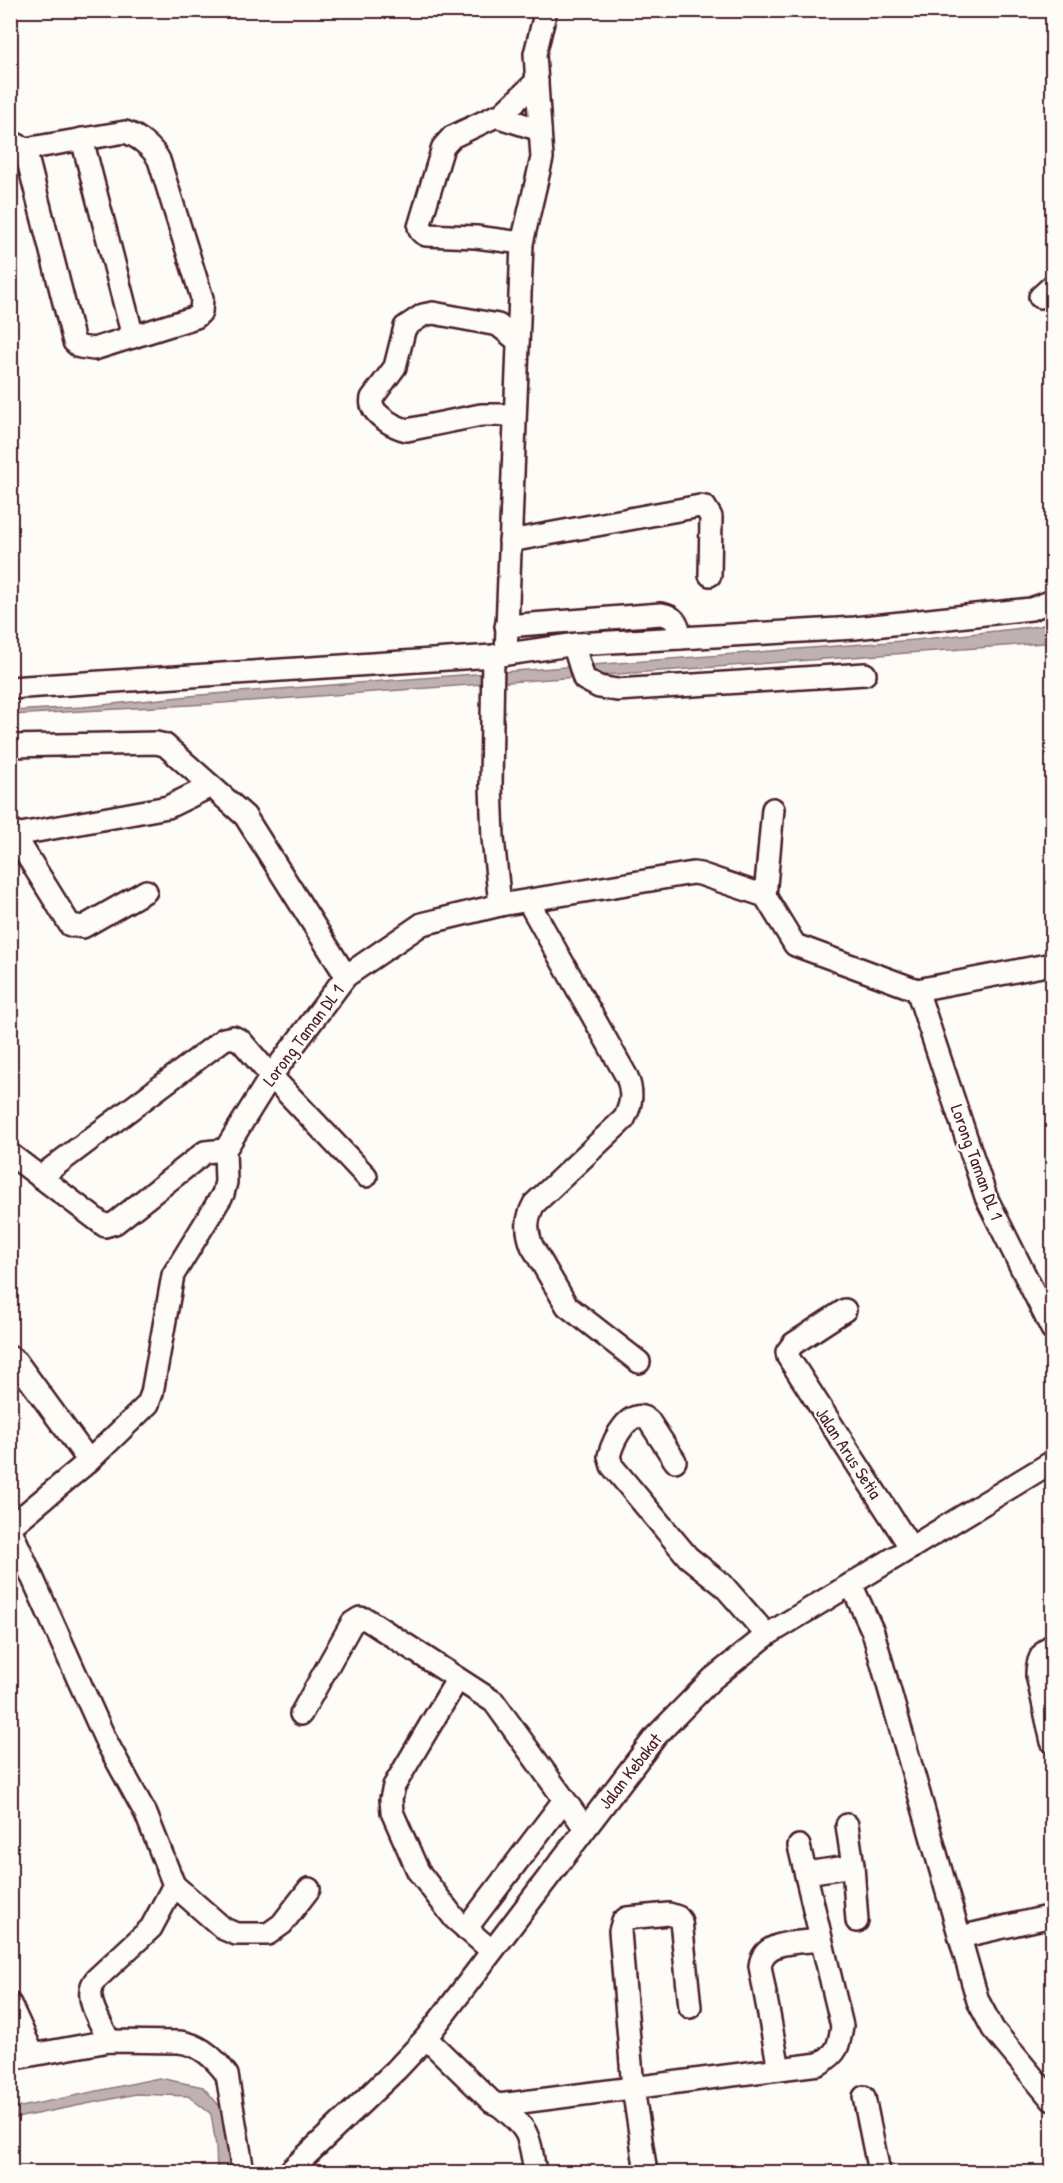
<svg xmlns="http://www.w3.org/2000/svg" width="1063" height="2183" font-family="'Patrick Hand',sans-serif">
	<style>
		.water { fill: #c0b1b1; stroke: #91777b; stroke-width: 1.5 }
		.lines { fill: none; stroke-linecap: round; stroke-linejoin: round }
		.minor-casing { stroke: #4a1f2b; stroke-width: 26 }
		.minor { stroke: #fdfcf7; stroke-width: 21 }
		.labels { text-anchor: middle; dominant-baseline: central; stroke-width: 4.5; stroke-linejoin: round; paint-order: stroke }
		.street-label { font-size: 18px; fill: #4a1f2b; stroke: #fdfcf7 }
	</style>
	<rect width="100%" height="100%" fill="#fdfcf7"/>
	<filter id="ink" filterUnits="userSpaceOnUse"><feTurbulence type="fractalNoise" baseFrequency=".0167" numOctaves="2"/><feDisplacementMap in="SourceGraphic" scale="12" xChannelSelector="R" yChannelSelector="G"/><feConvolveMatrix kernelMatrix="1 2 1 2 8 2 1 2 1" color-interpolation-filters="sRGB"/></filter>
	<g filter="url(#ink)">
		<g class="water">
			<path d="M 1052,621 L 1052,639 L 1044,643 L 208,704 L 11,715 L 11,711 L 83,707 L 200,695 L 916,640 L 1040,626 Z"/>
			<path d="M 159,2078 L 203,2087 L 222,2109 L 229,2160 L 228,2172 L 217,2172 L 216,2146 L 211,2114 L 188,2096 L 136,2094 L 11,2119 L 11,2109 Z"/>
		</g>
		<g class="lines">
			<g class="minor-casing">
				<g id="minor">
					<path d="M 500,116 L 537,81"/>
					<path d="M 82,139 L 133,337"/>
					<path d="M 10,141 L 25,149 L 125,132 C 138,136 153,148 159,160 L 202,298 L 201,312 L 196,317 L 94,349 L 80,347 L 74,342 L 25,149"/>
					<path d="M 522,243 L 476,237 L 426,235 L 421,232 L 419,227 L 443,147 L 452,137 L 496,116 L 540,130"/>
					<path d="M 1040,297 L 1052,286"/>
					<path d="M 515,415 L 481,415 L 407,430 C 394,427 368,413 372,398 L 395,367 L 405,327 L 423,315 L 433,313 L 498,325 L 518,341"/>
					<path d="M 510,541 L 700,506 L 705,507 L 711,517 L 710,575"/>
					<path d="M 506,626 L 661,614 C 675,616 679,624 680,638"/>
					<path d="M 577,644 L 576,653 L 584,679 L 599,687 L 617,690 L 865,674"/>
					<path d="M 506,654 L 522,243 L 542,158 L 535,54 L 546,10"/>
					<path d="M 493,656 L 491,786 L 493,838 L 500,905"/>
					<path d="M 10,688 L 493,656 L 577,644 L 855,628 L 1031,609 L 1052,601"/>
					<path d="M 10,746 L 156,743 L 165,745 L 245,816 L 346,976"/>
					<path d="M 10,828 L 70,925 L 83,927 L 146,891"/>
					<path d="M 15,835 L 168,807 L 211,786"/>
					<path d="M 765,896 L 773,809"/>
					<path d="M 528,901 L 627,1077 C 633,1092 632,1104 624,1119 L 534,1204 C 526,1219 526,1230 532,1246 L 567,1306 L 639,1362"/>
					<path d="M 917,990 L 1052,964"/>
					<path d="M 10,1154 L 105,1226 L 115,1223 L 205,1152 L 225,1150"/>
					<path d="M 40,1177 L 224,1039 L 233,1037 L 241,1041 L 271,1076 L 366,1176"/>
					<path d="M 845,1310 L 793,1344 L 787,1352 L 788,1357 L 911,1548"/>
					<path d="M 10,1357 L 16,1361 L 89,1461"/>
					<path d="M 675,1461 L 649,1421 C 630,1404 613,1441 609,1456 L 612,1466 L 688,1557 L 723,1585 L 767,1635"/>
					<path d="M 10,1527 L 89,1461 L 148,1404 L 152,1393 L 173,1275 L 223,1194 L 226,1182 L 225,1150 L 271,1076 L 346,976 L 422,924 L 500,905 L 693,873 L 700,874 L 765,896 L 795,945 L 917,990 L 986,1197 L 1052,1329"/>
					<path d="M 10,1528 L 106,1741 L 146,1814 L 174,1885 L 151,1928 L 96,1979 C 81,1996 102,2024 109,2041"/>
					<path d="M 851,1584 L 873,1632 L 978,2001 L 993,2029 L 1052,2100"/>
					<path d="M 1052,1645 C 1041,1653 1037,1661 1037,1675 L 1052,1742"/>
					<path d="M 457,1680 L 394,1786 L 391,1799 L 392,1812 L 418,1871 L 455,1919 L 492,1951"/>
					<path d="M 301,1714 L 352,1623 L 360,1618 L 366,1619 L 494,1702 L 585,1828"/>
					<path d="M 847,1825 L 853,1866 L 857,1921"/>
					<path d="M 806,1873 L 853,1866"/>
					<path d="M 174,1885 L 224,1929 L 236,1934 L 268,1934 L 282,1924 L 309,1889"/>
					<path d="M 466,1929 L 564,1800"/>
					<path d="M 960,1937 L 1052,1916"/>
					<path d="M 10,2004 L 33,2054"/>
					<path d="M 426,2038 L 492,2102 L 499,2105 L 819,2064 C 838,2053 839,2046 842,2026 L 799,1846"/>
					<path d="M 10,2059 L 109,2041 L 179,2042 C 200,2044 215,2058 227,2075 L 243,2172"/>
					<path d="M 779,2069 L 760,1966 C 763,1939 800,1943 821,1940"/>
					<path d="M 864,2097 L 879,2172"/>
					<path d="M 499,2105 C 530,2130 529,2135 535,2172"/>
					<path d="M 289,2172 L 396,2070 L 426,2038 L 656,1736 L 712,1679 L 767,1635 L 1052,1462"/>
					<path d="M 646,2172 L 633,2088 L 620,1931 L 623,1921 L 627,1918 L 669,1914 L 678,1917 L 681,1921 L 690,2007"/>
				</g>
			</g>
			<use href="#minor" class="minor"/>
		</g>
	</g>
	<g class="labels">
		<g class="street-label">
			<text transform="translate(303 1035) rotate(-53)">Lorong Taman DL 1</text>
			<text transform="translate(977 1162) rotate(70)">Lorong Taman DL 1</text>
			<text transform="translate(849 1453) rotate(57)">Jalan Arus Setia</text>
			<text transform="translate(630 1771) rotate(-52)">Jalan Kebakat</text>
		</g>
	</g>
	<rect width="1063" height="2183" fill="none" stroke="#fdfcf7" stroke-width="36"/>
	<rect x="18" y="18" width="1027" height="2147" fill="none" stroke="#4a1f2b" stroke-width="2" filter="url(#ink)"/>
</svg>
